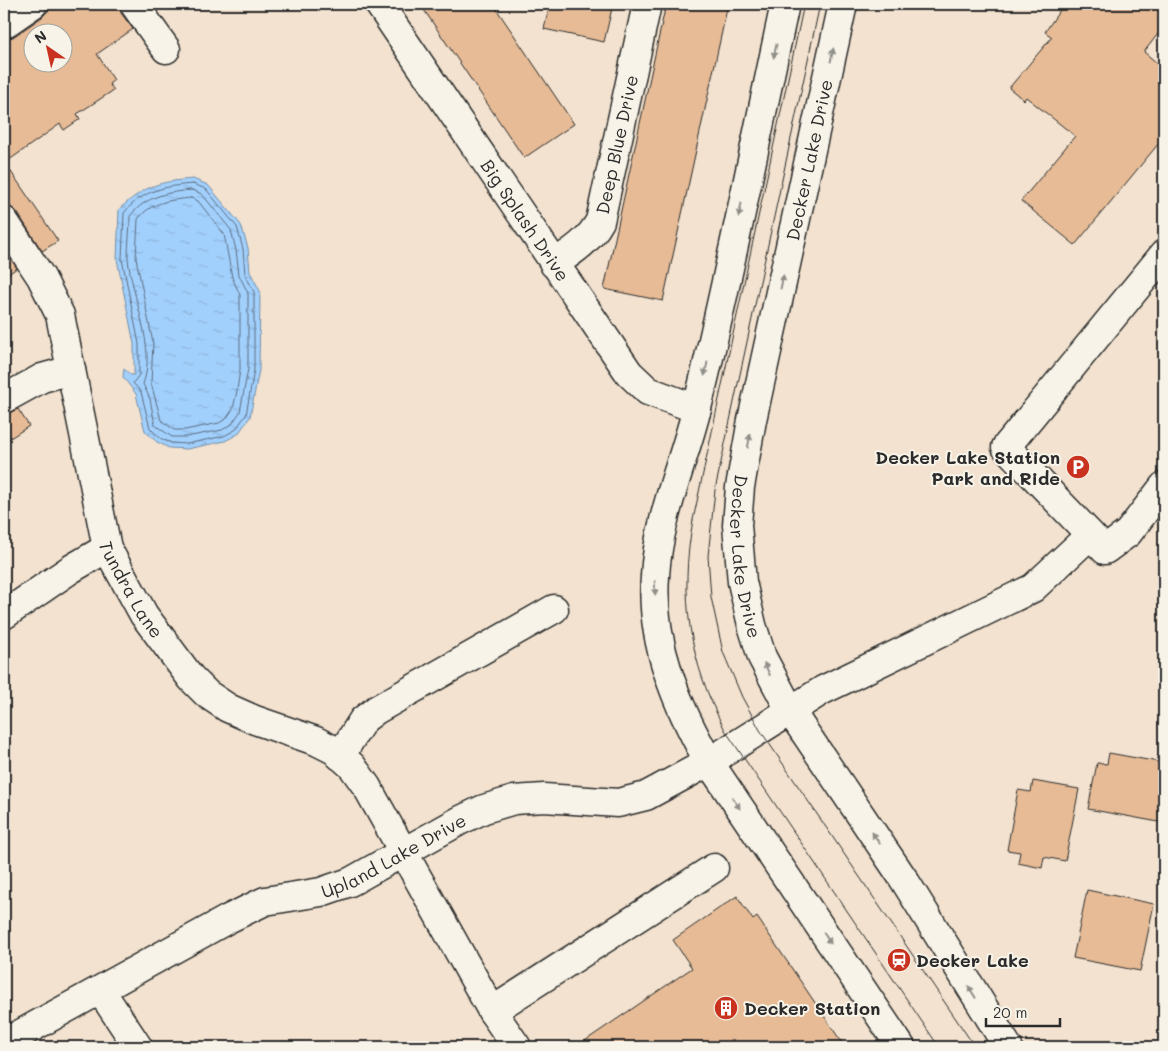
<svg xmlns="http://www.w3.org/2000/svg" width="1168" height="1051" font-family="Mali,sans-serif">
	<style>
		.water { fill: url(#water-ripples); stroke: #728ea9 }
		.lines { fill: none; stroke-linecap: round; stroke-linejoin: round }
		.shore { stroke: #5b6d7f; stroke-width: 1 }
		.building { fill: #e6bb96; stroke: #2b2b2b; fill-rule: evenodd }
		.minor-casing { stroke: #2b2b2b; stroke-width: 31 }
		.minor { stroke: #f7f3e8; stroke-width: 28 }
		.tram { stroke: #2b2b2b; stroke-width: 1 }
		.oneway { fill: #918f8a }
		.labels { text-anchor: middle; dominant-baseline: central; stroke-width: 4; stroke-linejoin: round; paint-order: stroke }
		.street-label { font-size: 18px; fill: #2b2b2b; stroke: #f7f3e8 }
		.poi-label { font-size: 18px; font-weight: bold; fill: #2b2b2b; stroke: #f7f3e8; text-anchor: start }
	</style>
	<defs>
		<pattern id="water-ripples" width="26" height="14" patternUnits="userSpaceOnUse" patternTransform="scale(1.25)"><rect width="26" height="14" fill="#a2d0fd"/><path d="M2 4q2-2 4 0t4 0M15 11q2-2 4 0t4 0" fill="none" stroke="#8cb3d9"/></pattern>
	</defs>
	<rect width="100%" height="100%" fill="#f2e2cf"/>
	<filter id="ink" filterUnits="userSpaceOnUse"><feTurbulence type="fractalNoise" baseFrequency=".02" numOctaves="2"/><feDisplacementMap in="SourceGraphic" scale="10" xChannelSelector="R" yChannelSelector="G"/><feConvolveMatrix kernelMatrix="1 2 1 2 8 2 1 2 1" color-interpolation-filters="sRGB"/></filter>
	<g filter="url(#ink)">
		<path class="water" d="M 193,179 L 208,185 L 241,225 L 248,248 L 250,272 L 260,291 L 259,370 L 250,417 L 238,434 L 225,441 L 187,449 L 169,448 L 157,442 L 145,431 L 136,394 L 123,377 L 124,369 L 131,375 L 134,375 L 134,344 L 117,259 L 119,209 C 147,185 157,182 193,179 Z"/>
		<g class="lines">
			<g class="shore">
				<path d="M 193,184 L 206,189 L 237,227 L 243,249 L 245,274 L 254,292 L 254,370 L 246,415 L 235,430 L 224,436 L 187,444 L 171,443 L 160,438 L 150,428 L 141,392 L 133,383 L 139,375 L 139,344 L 122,259 L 124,213 C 142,190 166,186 193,184 Z"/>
				<path d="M 192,190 L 202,194 L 231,230 L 236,250 L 239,275 L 248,293 L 248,369 L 240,412 L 231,425 L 222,430 L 186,437 L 172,437 L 155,425 L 150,399 L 143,384 C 157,349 131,295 128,258 C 128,244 130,230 130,216 C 146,196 168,192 192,190 Z"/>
				<path d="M 191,198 L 198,201 L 224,234 L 232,277 L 240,295 L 240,369 L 237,391 L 233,409 L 226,419 L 219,423 L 185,430 L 174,430 L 161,420 L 151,383 L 153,343 L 136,258 L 138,219 C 151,202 170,200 191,198 Z"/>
			</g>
		</g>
		<g class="building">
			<path d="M 55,4 L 119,4 L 121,13 L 133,29 L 97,54 L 114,80 L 109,84 L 114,90 L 77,114 L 80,119 L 64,130 L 60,124 L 5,163 L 58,241 L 42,251 L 17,212 L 11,207 L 4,205 L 4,39 L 13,37 L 42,17 ZM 32,32 L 62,32 L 62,62 L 32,62 Z"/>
			<path d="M 420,4 L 493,4 L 574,124 L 524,158 Z"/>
			<path d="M 550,4 L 613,4 L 604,42 L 544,29 Z"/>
			<path d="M 666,4 L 728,4 L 663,301 L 604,289 Z"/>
			<path d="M 1064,4 L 1164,4 L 1164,26 L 1144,52 L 1164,69 L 1164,137 L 1075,245 L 1021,201 L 1075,136 L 1026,97 L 1024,100 L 1009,88 L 1052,37 L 1045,32 Z"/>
			<path d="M 4,249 L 17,268 L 4,277 Z"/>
			<path d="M 18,409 L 29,426 L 4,442 L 4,415 Z"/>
			<path d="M 1109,753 L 1164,763 L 1164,823 L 1088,809 L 1097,763 L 1107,764 Z"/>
			<path d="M 1033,781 L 1079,789 L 1065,861 L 1044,857 L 1042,868 L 1018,863 L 1020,852 L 1007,850 L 1018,790 L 1031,792 Z"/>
			<path d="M 1087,890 L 1154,904 L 1140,971 L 1073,958 Z"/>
			<path d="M 737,896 L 753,920 L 757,917 L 845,1047 L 576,1047 L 692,968 L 673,940 Z"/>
		</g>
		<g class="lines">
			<g class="minor-casing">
				<g id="minor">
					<path d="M 134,4 L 166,49"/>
					<path id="s1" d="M 379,4 L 629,373 L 648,391 L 697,409"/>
					<path d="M 785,4 C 756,138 730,274 697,408 C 683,464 658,519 655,576 C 650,642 677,706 709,762 L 901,1047"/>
					<path id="s2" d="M 843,4 L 752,420 L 740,487 L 737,525 L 742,582 L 752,625 L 762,657 L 791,712 L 903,878 L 1008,1047"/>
					<path d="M 4,24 L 33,4"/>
					<path id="s3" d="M 4,221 L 41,277 L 60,315 L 107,548 L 144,615 L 191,678 L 207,694 L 228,708 L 255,720 L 316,741 L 334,750 L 352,766 L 367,787 L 492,1011 L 517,1047"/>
					<path d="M 1164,254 L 1006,447 L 1105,550 L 1128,533 L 1164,486"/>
					<path id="s4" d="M 554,264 C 573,251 589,241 600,221 L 647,4"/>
					<path d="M 4,399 L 42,378 L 71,370"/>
					<path d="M 4,615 L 71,569 L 107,548"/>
					<path d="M 340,756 L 363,720 L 376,710 L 554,609"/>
					<path d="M 101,991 L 138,1047"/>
					<path d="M 492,1011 L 714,868"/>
					<path id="s5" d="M 4,1043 L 228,919 L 265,901 L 321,892 L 350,882 L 461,820 L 484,809 L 514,800 L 544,798 L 618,803 L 646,796 L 709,762 L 823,690 L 1033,588 L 1090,535"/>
				</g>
			</g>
			<use href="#minor" class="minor"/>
			<g class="tram">
				<path d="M 804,4 L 693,520 C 679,597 689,662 725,730 L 939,1047"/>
				<path d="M 820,4 L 715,490 L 708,556 L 711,597 L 723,652 L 742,697 L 760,730 L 975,1047"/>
			</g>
		</g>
		<defs><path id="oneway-solid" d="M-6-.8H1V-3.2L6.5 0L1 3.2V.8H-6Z" transform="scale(1.25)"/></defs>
		<g class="oneway">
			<use href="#oneway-solid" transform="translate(775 51) rotate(102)"/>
			<use href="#oneway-solid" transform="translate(832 55) rotate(-78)"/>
			<use href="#oneway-solid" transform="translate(740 210) rotate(102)"/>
			<use href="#oneway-solid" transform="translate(782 282) rotate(-78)"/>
			<use href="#oneway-solid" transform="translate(706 369) rotate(102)"/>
			<use href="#oneway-solid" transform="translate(749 441) rotate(-80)"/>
			<use href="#oneway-solid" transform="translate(655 588) rotate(88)"/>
			<use href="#oneway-solid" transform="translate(767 669) rotate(-115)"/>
			<use href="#oneway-solid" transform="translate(736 803) rotate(56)"/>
			<use href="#oneway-solid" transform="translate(876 838) rotate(-124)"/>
			<use href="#oneway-solid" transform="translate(827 938) rotate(56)"/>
			<use href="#oneway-solid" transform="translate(972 992) rotate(-122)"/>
		</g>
	</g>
	<defs>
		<g id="parking-disc" transform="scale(1.25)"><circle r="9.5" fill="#c8321e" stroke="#f7f3e8"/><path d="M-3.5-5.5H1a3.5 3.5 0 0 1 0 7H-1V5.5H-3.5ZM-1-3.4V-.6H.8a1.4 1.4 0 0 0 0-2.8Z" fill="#fff"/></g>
		<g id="station-disc" transform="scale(1.25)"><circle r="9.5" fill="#c8321e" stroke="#f7f3e8"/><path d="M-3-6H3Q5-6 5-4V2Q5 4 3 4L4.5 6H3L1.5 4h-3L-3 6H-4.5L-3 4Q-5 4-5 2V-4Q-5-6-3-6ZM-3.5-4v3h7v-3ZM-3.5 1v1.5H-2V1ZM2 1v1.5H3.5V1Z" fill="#fff"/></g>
		<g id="building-disc" transform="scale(1.25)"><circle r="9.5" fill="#c8321e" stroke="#f7f3e8"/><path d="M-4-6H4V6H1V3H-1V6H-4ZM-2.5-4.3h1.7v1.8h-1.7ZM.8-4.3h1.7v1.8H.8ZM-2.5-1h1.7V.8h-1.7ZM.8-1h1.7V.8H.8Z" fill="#fff"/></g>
	</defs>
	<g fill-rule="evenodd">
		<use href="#parking-disc" x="1078" y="467"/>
		<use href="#station-disc" x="899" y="960"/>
		<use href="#building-disc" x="726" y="1008"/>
	</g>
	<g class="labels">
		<g class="street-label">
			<text stroke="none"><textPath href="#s4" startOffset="142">Deep Blue Drive</textPath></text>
			<text transform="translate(809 160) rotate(-78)">Decker Lake Drive</text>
			<text stroke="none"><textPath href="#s1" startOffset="261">Big Splash Drive</textPath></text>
			<text stroke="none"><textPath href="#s2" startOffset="564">Decker Lake Drive</textPath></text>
			<text stroke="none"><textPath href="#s3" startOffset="395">Tundra Lane</textPath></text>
			<text stroke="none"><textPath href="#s5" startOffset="435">Upland Lake Drive</textPath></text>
		</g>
		<g class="poi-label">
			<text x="1060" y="457" text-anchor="end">Decker Lake Station<tspan x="1060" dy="21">Park and Ride</tspan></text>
			<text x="916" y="960">Decker Lake</text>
			<text x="744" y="1008">Decker Station</text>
		</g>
	</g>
	<rect width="1168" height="1051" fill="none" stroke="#f7f3e8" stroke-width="20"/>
	<rect x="10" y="10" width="1148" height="1031" fill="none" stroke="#2b2b2b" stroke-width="2" filter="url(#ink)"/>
	<g transform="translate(48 48) rotate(326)"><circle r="24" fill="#f7f3e8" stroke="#a5a39c"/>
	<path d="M0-4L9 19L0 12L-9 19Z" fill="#c8321e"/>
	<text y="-8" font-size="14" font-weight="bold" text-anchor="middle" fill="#2b2b2b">N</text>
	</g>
	<path d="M986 1018v8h74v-8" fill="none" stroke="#2b2b2b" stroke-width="2.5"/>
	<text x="993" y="1018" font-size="15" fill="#2b2b2b" stroke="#f7f3e8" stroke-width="4" paint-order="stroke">20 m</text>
</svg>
